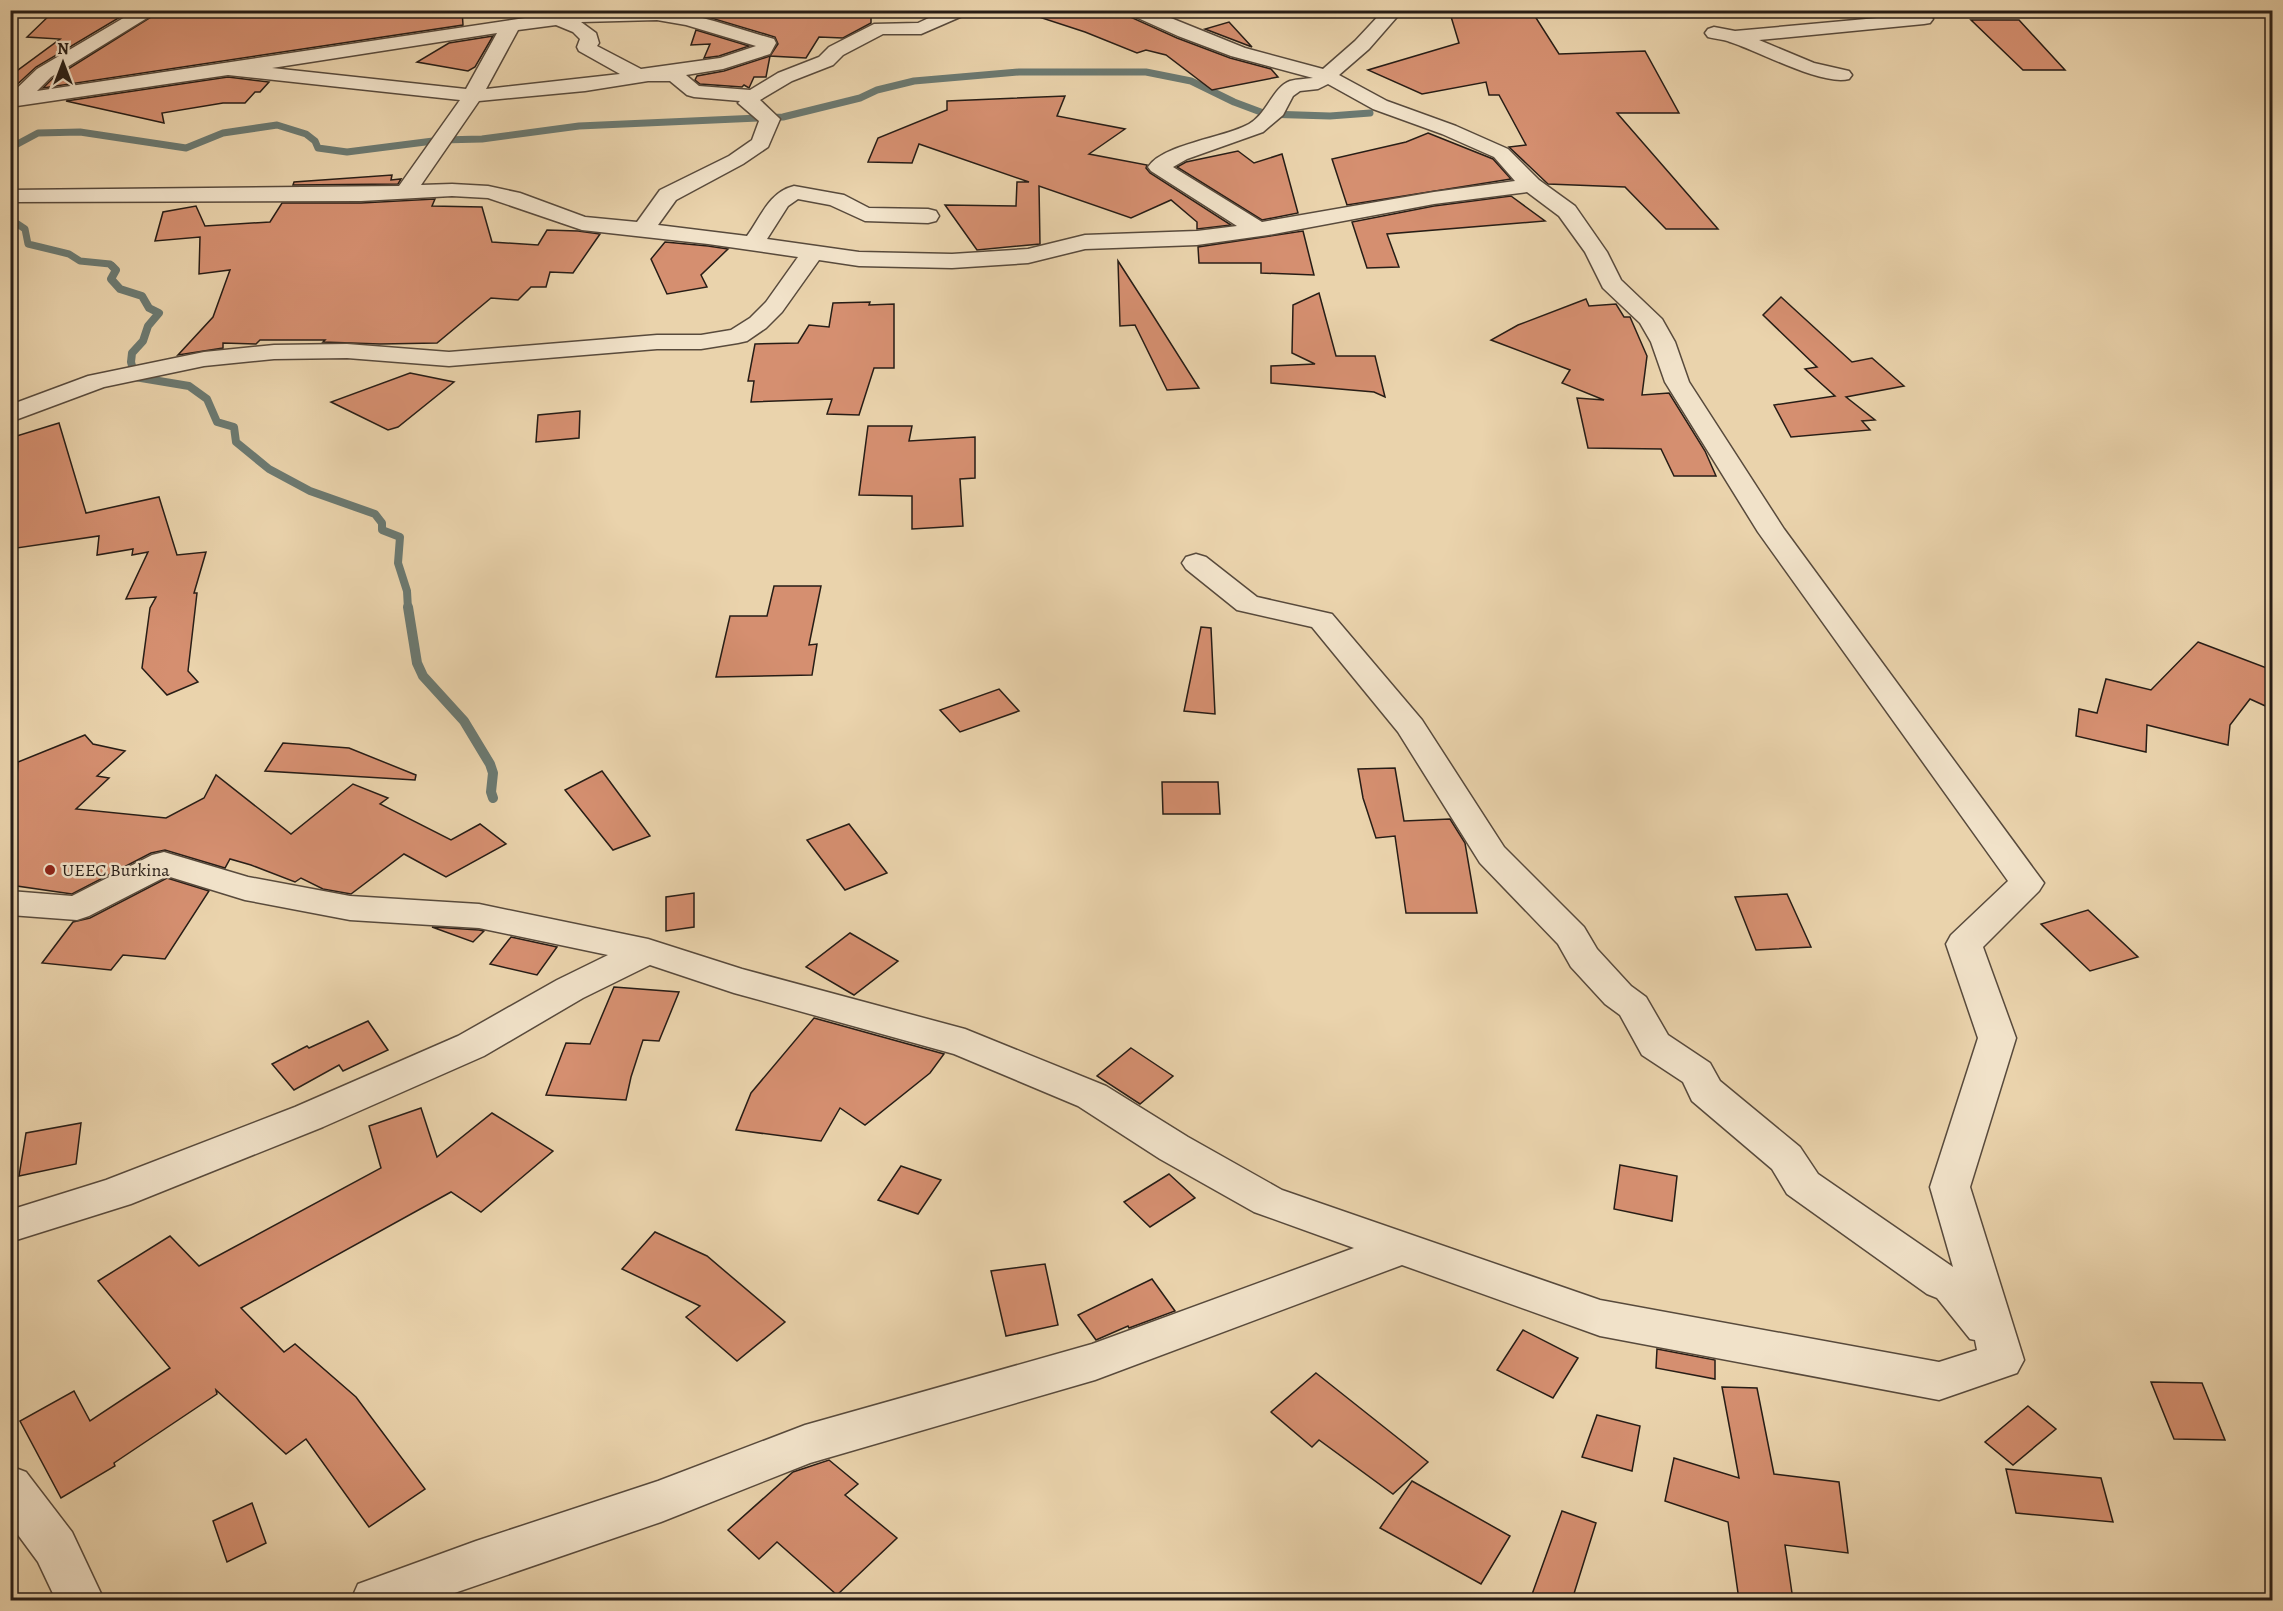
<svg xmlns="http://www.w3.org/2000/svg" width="2283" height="1611" font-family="Alegreya,serif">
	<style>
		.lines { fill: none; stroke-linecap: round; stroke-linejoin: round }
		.stream-far2 { stroke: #6b7971; stroke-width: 7 }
		.stream-far1 { stroke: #6b7971; stroke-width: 8 }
		.stream { stroke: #6b7971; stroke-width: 10 }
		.building { fill: #d58f70; stroke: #271d16; stroke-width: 1.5 }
		.minor-casing { stroke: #584a3c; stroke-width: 3 }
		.minor { fill: #f1e2c9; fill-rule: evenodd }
		.poi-dot { fill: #8f2418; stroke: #f1e2c9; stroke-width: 2 }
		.labels { text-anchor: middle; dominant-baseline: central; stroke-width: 5; stroke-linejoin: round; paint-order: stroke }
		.poi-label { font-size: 18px; fill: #271d16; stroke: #f1e2c9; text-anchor: start }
	</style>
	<rect width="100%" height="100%" fill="#ead3ac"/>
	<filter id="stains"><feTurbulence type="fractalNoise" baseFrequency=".00333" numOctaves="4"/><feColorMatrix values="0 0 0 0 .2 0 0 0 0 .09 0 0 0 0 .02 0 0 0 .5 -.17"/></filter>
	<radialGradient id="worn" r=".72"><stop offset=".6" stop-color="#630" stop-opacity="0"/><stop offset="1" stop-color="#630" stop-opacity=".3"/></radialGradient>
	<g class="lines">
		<g class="stream-far2">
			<path d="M 10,148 L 38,133 L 80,132 L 186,148 L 223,133 L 277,125 L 306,134 L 315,141 L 318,148 L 347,152 L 441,140 L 482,139 L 579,126 L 783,117 L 860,98 L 877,90 L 914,81 L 1019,72 L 1146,72 L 1191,81 L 1234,102 L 1266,114 L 1330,116 L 1370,113"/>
			<path d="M 10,219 L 25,229 L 28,244 L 69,254 L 80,261 L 110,264 L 113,267"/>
		</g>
		<path class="stream-far1" d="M 112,266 L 116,270 L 111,279 L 120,289 L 142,296 L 149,308 L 159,313 L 148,326 L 143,341 L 132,353 L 131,362 L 135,377 L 189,386 L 207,399 L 217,422 L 234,427 L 236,442 L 269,469 L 310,491 L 375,514 L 382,523 L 382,530 L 400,537 L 398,563 L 407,591 L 408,609"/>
		<path class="stream" d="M 408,607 L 417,663 L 423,676 L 464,721 L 490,764 L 493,773 L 491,792 L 493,798"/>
	</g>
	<g class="building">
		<path d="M 55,10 L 132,10 L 36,67 L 10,91 L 10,76 L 60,39 L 27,37 Z"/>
		<path d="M 162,10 L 462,10 L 463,25 L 43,88 L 52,79 Z"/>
		<path d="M 871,10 L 871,23 L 843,38 L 819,37 L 806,58 L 770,56 L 778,44 L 775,37 L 701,15 L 702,11 L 715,10 Z"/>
		<path d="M 1040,10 L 1124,10 L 1128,16 L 1177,38 L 1230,58 L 1271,69 L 1278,77 L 1212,90 L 1166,55 L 1146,50 L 1137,53 L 1085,32 L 1039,17 Z"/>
		<path d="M 1449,10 L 1531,10 L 1559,54 L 1645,51 L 1679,113 L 1617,113 L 1718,229 L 1666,229 L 1625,187 L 1548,184 L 1509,147 L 1526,145 L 1499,95 L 1489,95 L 1486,82 L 1422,94 L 1368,70 L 1459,43 Z"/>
		<path d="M 1971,20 L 2019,20 L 2065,70 L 2023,70 Z"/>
		<path d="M 1229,22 L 1240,34 L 1252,47 L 1205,29 Z"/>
		<path d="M 696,30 L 749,46 L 719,56 L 704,58 L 710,44 L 691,45 Z"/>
		<path d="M 493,36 L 475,67 L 468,71 L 417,62 L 449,43 Z"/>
		<path d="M 770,56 L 766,77 L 754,77 L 749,88 L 744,85 L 742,87 L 700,84 L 695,80 L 697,76 L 724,71 Z"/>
		<path d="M 228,77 L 269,82 L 260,92 L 255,92 L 245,103 L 223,103 L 162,113 L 164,123 L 66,101 Z"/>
		<path d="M 1065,96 L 1057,116 L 1125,129 L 1089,154 L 1147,165 L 1146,168 L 1150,173 L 1231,225 L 1197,229 L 1197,222 L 1171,200 L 1131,218 L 1039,186 L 1040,244 L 977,250 L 945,205 L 1016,206 L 1017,182 L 1029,182 L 919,144 L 912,163 L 868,162 L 878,138 L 947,110 L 947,101 Z"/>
		<path d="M 1428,133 L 1493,159 L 1511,179 L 1347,205 L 1332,159 L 1406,142 Z"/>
		<path d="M 1238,151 L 1254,163 L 1282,154 L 1298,213 L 1262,220 L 1177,167 L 1186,162 Z"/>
		<path d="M 392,175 L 391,180 L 401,179 L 398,184 L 293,185 L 294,182 Z"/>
		<path d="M 1511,196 L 1545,221 L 1387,234 L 1399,267 L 1367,268 L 1352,222 L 1434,206 Z"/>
		<path d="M 435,199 L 432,206 L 482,207 L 492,242 L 538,245 L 547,230 L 578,231 L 600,234 L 573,273 L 550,272 L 546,287 L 531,287 L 518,300 L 491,298 L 437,343 L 380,344 L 323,342 L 325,340 L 260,340 L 256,344 L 223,343 L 223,348 L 178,355 L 213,317 L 230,270 L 199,274 L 200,237 L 155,241 L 163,212 L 196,206 L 205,226 L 270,222 L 282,203 L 361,203 Z"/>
		<path d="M 1303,231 L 1314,275 L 1261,273 L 1261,263 L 1199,263 L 1198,247 Z"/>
		<path d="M 665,242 L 708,246 L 728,249 L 701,275 L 707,287 L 667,294 L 651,259 Z"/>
		<path d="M 1118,261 L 1147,306 L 1199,388 L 1167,390 L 1135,325 L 1120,326 Z"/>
		<path d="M 1319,293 L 1336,356 L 1375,356 L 1385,397 L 1374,392 L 1271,383 L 1271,366 L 1315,364 L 1292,353 L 1293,305 Z"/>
		<path d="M 1781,297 L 1852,362 L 1872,358 L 1904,386 L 1846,397 L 1875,420 L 1862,421 L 1870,430 L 1791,437 L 1774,405 L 1835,396 L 1805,369 L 1817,367 L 1763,315 Z"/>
		<path d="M 1586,299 L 1589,306 L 1616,304 L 1624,317 L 1630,317 L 1647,356 L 1642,395 L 1669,393 L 1705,451 L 1716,476 L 1674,476 L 1661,449 L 1588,448 L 1577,398 L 1604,400 L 1562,383 L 1570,370 L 1491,340 L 1518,325 Z"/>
		<path d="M 870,302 L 869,305 L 894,304 L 894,368 L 874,368 L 859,415 L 827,414 L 832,399 L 751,402 L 754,381 L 748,381 L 755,344 L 798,343 L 809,325 L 829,327 L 833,303 Z"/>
		<path d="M 410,373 L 454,382 L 398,427 L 388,430 L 331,402 Z"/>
		<path d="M 580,411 L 579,438 L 536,442 L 538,415 Z"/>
		<path d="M 59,423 L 86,513 L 159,497 L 177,555 L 206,552 L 194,593 L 197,593 L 188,671 L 198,682 L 167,695 L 142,668 L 150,608 L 156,597 L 126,599 L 148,552 L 132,555 L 133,549 L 97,555 L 99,536 L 10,549 L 10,438 Z"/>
		<path d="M 868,426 L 912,426 L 909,441 L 975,437 L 975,478 L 960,479 L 963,526 L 912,529 L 912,496 L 859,495 Z"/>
		<path d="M 774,586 L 821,586 L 809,645 L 817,644 L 812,675 L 716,677 L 730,616 L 767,616 Z"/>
		<path d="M 1201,627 L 1211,628 L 1215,714 L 1184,711 Z"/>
		<path d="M 2198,642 L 2272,670 L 2272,709 L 2250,699 L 2230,725 L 2228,745 L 2147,725 L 2146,752 L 2076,736 L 2079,709 L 2097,713 L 2106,679 L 2151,690 Z"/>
		<path d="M 999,689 L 1019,711 L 960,732 L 940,710 Z"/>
		<path d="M 85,735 L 93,744 L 125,751 L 97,776 L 109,778 L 76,809 L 166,818 L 204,798 L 216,775 L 291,834 L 353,784 L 388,798 L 380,804 L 451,840 L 480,824 L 506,844 L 446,877 L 404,854 L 351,894 L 323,889 L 301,878 L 295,882 L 251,865 L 230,859 L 225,868 L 165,850 L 151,853 L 72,894 L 10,885 L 10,779 L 17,776 L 18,762 Z"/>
		<path d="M 283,743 L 349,748 L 416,775 L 415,780 L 265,771 Z"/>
		<path d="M 1395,768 L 1404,821 L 1450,819 L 1465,843 L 1477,913 L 1406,913 L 1395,836 L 1376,838 L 1363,798 L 1358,769 Z"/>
		<path d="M 602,771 L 650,836 L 613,850 L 565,790 Z"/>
		<path d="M 1162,782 L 1218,782 L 1220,814 L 1163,814 Z"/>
		<path d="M 849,824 L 887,873 L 845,890 L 807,840 Z"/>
		<path d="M 167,878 L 209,891 L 165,959 L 123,955 L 111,970 L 42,963 L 73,922 L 90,918 Z"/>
		<path d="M 694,893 L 694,927 L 666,931 L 666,897 Z"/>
		<path d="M 1787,894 L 1811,947 L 1756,950 L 1735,897 Z"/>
		<path d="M 2088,910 L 2138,957 L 2090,971 L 2041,924 Z"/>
		<path d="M 432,927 L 479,930 L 484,931 L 473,942 Z"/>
		<path d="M 850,933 L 898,961 L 854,995 L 806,967 Z"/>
		<path d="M 511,937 L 557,947 L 537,975 L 490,964 Z"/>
		<path d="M 614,987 L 679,992 L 659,1041 L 643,1040 L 631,1077 L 626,1100 L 546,1095 L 566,1043 L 590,1044 Z"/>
		<path d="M 814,1018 L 944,1054 L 930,1073 L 865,1125 L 840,1108 L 821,1141 L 736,1130 L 751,1093 Z"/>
		<path d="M 368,1021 L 388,1050 L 343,1071 L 339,1065 L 294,1090 L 272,1064 L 307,1046 L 309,1048 Z"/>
		<path d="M 1131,1048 L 1173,1076 L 1140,1104 L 1097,1076 Z"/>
		<path d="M 421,1108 L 437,1157 L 492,1113 L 553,1151 L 481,1212 L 451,1192 L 241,1308 L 284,1352 L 295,1344 L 356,1397 L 425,1489 L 369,1527 L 306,1439 L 286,1454 L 216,1390 L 217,1394 L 114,1463 L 115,1466 L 61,1498 L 20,1421 L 74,1391 L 90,1421 L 170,1368 L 98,1281 L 170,1236 L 199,1266 L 381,1168 L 369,1126 Z"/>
		<path d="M 81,1123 L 76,1164 L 19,1176 L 26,1133 Z"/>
		<path d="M 1620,1165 L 1677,1176 L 1672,1221 L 1614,1209 Z"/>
		<path d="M 901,1166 L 941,1180 L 918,1214 L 878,1200 Z"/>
		<path d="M 1169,1174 L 1195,1198 L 1150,1227 L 1124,1202 Z"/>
		<path d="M 655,1232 L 707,1256 L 785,1322 L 737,1361 L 686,1317 L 700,1306 L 622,1269 Z"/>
		<path d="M 1045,1264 L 1058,1325 L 1006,1336 L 991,1271 Z"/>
		<path d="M 1152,1279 L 1175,1311 L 1129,1328 L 1128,1326 L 1096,1340 L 1078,1315 Z"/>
		<path d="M 1523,1330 L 1578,1358 L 1553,1398 L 1497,1370 Z"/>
		<path d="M 1657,1349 L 1715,1360 L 1715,1379 L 1656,1368 Z"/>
		<path d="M 1316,1373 L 1428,1462 L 1393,1494 L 1319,1440 L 1312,1447 L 1271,1412 Z"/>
		<path d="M 2151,1382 L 2202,1383 L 2225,1440 L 2174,1439 Z"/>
		<path d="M 1722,1387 L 1757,1388 L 1774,1474 L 1839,1482 L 1848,1553 L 1785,1545 L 1793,1600 L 1739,1600 L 1728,1522 L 1665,1501 L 1674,1458 L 1739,1478 Z"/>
		<path d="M 2028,1406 L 2056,1429 L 2013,1465 L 1985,1442 Z"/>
		<path d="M 1597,1415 L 1640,1426 L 1632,1471 L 1582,1457 Z"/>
		<path d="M 829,1460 L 858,1484 L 845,1495 L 897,1538 L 837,1595 L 777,1542 L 759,1559 L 728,1530 L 793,1472 Z"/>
		<path d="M 2006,1469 L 2101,1478 L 2113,1522 L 2016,1513 Z"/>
		<path d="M 1412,1481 L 1510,1536 L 1481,1584 L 1380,1528 Z"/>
		<path d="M 252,1503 L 266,1543 L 227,1562 L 213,1521 Z"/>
		<path d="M 1562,1511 L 1596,1523 L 1572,1600 L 1530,1600 Z"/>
	</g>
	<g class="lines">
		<g class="minor-casing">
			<g id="minor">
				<path d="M 137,10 L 160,10 L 51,77 L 37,91 L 525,18 L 528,10 L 546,10 L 544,15 C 583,11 626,6 665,11 C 702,15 738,29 774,39 L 776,43 L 770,54 L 723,69 L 686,75 L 699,86 L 750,90 L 778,73 L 819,57 L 829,47 L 874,24 L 918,23 L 946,10 L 970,10 L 967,14 L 921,34 L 883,34 L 843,55 L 833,65 L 792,81 L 760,100 L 780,119 L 768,147 L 743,164 L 676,200 L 658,225 L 747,236 C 761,217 769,192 794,186 L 844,195 L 869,208 L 928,209 L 936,211 L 939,216 L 936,221 L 928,223 L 865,221 L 830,205 L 798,199 L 788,206 L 767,239 L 859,252 L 952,254 L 1028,249 L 1085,235 L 1197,231 L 1237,226 L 1151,171 L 1148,167 C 1163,144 1224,138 1249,124 C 1268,113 1272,88 1290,81 C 1297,79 1305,79 1313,78 L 1231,56 L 1178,36 L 1129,14 L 1126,10 L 1151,10 L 1245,48 L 1323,69 L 1355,41 L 1384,10 L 1403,10 L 1369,49 L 1339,75 L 1387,101 L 1456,126 L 1508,149 L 1539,180 L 1575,206 L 1607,252 L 1621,280 L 1662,319 L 1675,342 L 1689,382 L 1784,529 L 2044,883 L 2039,891 L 1983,947 L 2016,1038 L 1970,1187 L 2024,1360 L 2017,1373 L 1939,1400 L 1600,1336 L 1402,1265 L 1095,1380 L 810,1463 L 661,1522 L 434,1600 L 351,1600 L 358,1584 L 476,1541 L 658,1481 L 805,1425 L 1092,1344 L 1354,1248 L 1254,1212 L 1160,1159 L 1078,1106 L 954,1054 L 734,993 L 650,965 L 583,998 L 484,1056 L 323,1127 L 131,1204 L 10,1242 L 10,1210 L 106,1180 L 295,1107 L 458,1036 L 557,980 L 608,955 L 479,928 L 350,920 L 245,900 L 167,876 L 89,916 L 77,920 L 10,915 L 10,891 L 72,896 L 152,855 L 164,852 L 248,877 L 350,896 L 479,904 L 648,939 L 742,969 L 965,1029 L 1106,1086 L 1188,1137 L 1282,1190 L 1600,1300 L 1939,1362 L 1977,1350 L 1975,1340 L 1970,1339 L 1937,1298 L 1927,1294 L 1787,1194 L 1772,1169 L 1692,1101 L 1683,1082 L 1642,1055 L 1620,1015 L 1605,1004 L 1571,967 L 1558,944 L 1480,863 L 1398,732 L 1312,627 L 1237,610 L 1186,569 L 1182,563 L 1186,557 L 1196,554 L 1206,557 L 1257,597 L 1332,614 L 1422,720 L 1504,847 L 1584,927 L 1597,949 L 1631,986 L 1646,997 L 1668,1035 L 1710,1063 L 1720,1081 L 1800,1147 L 1818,1174 L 1953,1267 L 1930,1187 L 1978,1038 L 1946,944 L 1951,935 L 2008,881 L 1758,532 L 1665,382 L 1651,342 L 1640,323 L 1603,288 L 1585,252 L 1559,216 L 1527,192 L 1434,204 L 1268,235 L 1197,245 L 1085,249 L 1028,263 L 952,268 L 859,266 L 819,260 L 782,312 L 766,328 L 747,341 L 738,343 L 701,349 L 657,349 L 449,366 L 347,358 L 274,359 L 204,366 L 104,387 L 10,422 L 10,405 L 88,376 L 204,352 L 274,345 L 347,344 L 449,352 L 657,335 L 701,335 L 731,330 L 750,318 L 766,302 L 798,257 L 708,244 L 582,230 L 488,198 L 452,196 L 361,201 L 10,202 L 10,190 L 399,186 L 460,100 L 228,75 L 10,107 L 10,95 L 37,69 ZM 657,20 L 686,25 L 756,46 L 720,58 L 641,69 L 597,46 L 599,43 L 596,33 L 581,22 ZM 556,25 L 573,32 L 580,39 L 577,47 L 579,51 L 620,74 L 486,89 L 518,30 ZM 497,33 L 466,89 L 272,68 ZM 648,81 L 670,81 L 687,95 L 694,97 L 740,101 L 738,103 L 759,121 L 752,140 L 729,156 L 660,190 L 637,222 L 585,217 L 520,193 L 488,186 L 452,184 L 421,185 L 479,101 L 585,91 ZM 1328,84 L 1373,109 L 1442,134 L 1494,157 L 1515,181 L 1434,192 L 1262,222 L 1173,167 L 1187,159 L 1263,132 L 1283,115 L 1293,96 L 1300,91 L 1318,89 Z"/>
				<path d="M 1906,10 L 1926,10 L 1933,19 L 1930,23 L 1924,24 L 1759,40 L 1814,63 L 1849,71 L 1852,75 L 1849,79 C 1821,86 1759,51 1730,42 C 1723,39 1715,39 1708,37 L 1705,33 L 1708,29 L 1714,27 L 1735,31 L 1910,15 Z"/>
				<path d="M 10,1466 L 26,1472 L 72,1532 L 104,1600 L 56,1600 L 38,1562 L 10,1524 Z"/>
			</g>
		</g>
		<use href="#minor" class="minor"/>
	</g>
	<circle class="poi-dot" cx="50" cy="870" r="6"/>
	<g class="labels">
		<g class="poi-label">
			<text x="62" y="870">UEEC Burkina</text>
		</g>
	</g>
	<rect width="2283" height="1611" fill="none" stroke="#ead3ac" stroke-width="36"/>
	<rect x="12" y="12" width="2259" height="1587" fill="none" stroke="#271d16" stroke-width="3"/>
	<rect x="18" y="18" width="2247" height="1575" fill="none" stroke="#271d16" stroke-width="1.5"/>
	<g transform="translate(63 63)" stroke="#f1e2c9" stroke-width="4.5" paint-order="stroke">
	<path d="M0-4.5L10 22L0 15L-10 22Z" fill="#271d16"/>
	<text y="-9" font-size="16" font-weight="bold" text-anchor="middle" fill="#271d16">N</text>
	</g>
	<rect width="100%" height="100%" filter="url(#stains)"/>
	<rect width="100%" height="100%" fill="url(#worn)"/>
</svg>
